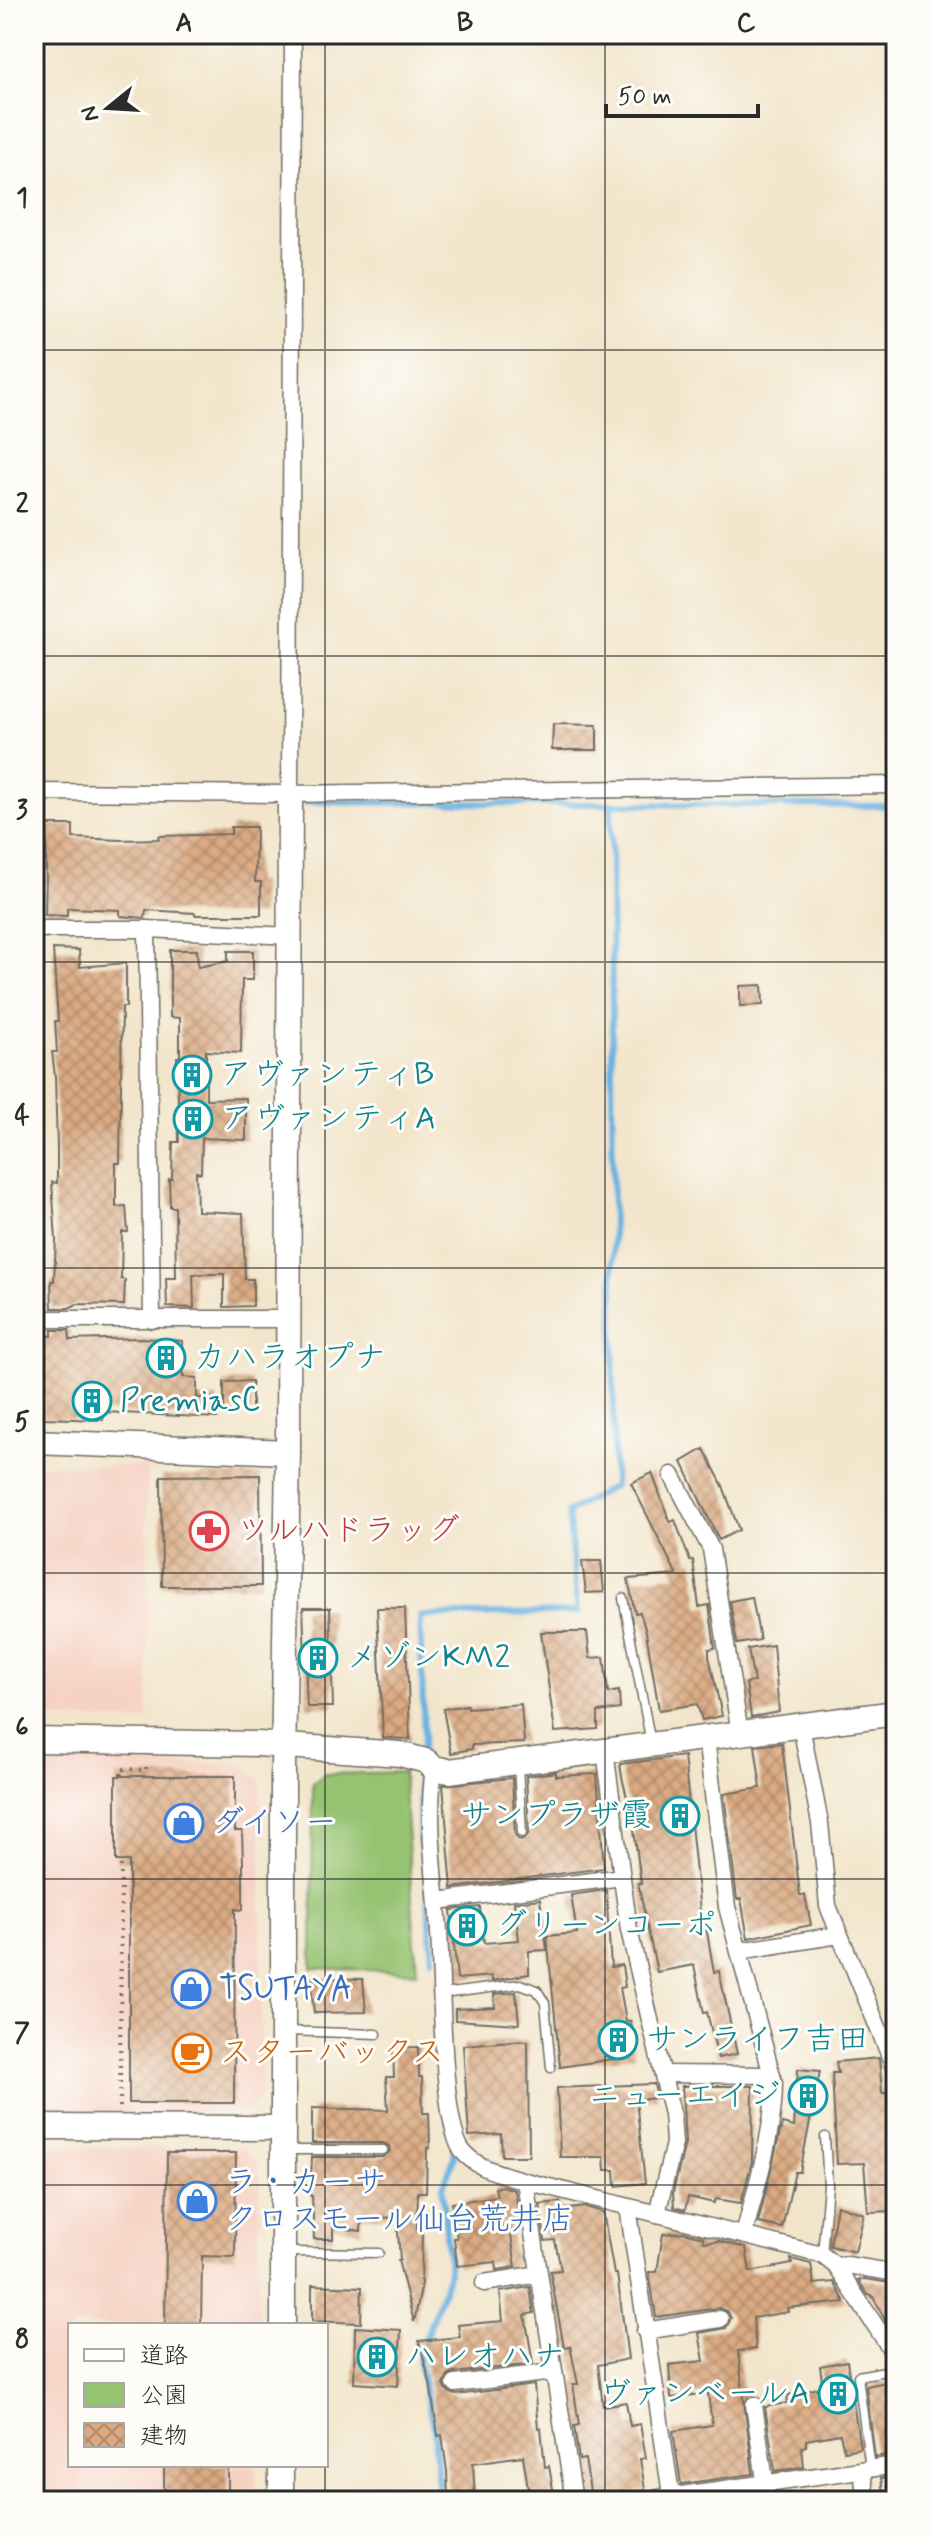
<svg xmlns="http://www.w3.org/2000/svg" width="930" height="2535" font-family="Mynerve,'Klee One',sans-serif">
	<style>
		.built { fill: #f6d2c3 }
		.park { fill: #95c371; stroke: #60774e; stroke-width: 2 }
		.lines { fill: none; stroke-linecap: round; stroke-linejoin: round }
		.stream { stroke: #6ab2e1; stroke-width: 6 }
		.building { fill: url(#building-cross-hatch) }
		.lane-casing { stroke: #716c63; stroke-width: 11 }
		.street-casing { stroke: #716c63; stroke-width: 19 }
		.secondary-casing { stroke: #716c63; stroke-width: 27 }
		.path { stroke: #716c63; stroke-width: 4; stroke-dasharray: 2 6; stroke-linecap: butt }
		.lane { stroke: #fff; stroke-width: 8 }
		.street { stroke: #fff; stroke-width: 16 }
		.secondary { stroke: #fff; stroke-width: 24 }
		.grid { fill: none; stroke: #2b2b2b; stroke-width: 2; stroke-opacity: 0.55 }
		.labels { text-anchor: middle; dominant-baseline: central; stroke-width: 6; stroke-linejoin: round; paint-order: stroke }
		.culture-label { font-size: 32px; fill: #0d838f; stroke: #fdfcf7; text-anchor: start }
		.health-label { font-size: 32px; fill: #be3a42; stroke: #fdfcf7; text-anchor: start }
		.shop-label { font-size: 32px; fill: #366cbe; stroke: #fdfcf7; text-anchor: start }
		.food-label { font-size: 32px; fill: #c56008; stroke: #fdfcf7; text-anchor: start }
		.neatline { fill: none; stroke: #2b2b2b; stroke-width: 3 }
		.grid-label { font-size: 26px; text-anchor: middle; font-weight: bold; fill: #2b2b2b }
	</style>
	<defs>
		<pattern id="building-cross-hatch" width="8" height="8" patternUnits="userSpaceOnUse" patternTransform="scale(2)"><rect width="8" height="8" fill="#dbaa82"/><path d="M0 0l8 8M0 8l8-8" fill="none" stroke="#b28b6b"/></pattern>
	</defs>
	<rect width="100%" height="100%" fill="#fdfcf7"/>
	<filter id="ink" filterUnits="userSpaceOnUse"><feTurbulence type="fractalNoise" baseFrequency=".0125" numOctaves="2"/><feDisplacementMap in="SourceGraphic" scale="16" xChannelSelector="R" yChannelSelector="G"/><feConvolveMatrix kernelMatrix="1 2 1 2 8 2 1 2 1" color-interpolation-filters="sRGB"/></filter>
	<filter id="wash" filterUnits="userSpaceOnUse"><feTurbulence type="fractalNoise" baseFrequency=".006" numOctaves="4" result="noise"/><feDisplacementMap in="SourceGraphic" scale="32" xChannelSelector="R" yChannelSelector="G"/><feGaussianBlur stdDeviation="1.8" result="paint"/><feColorMatrix in="noise" values="0 0 0 0 0 0 0 0 0 0 0 0 0 0 0 0 0 1.4 0 .05"/><feComposite in="paint" operator="in"/></filter>
	<g filter="url(#wash)">
		<rect width="100%" height="100%" fill="#f2e5cb"/>
		<g class="built">
			<path d="M 34,1465 L 147,1466 L 148,1721 L 34,1718 Z"/>
			<path d="M 34,1759 L 245,1765 L 261,1781 L 261,2097 L 245,2112 L 34,2113 Z"/>
			<path d="M 34,2147 L 244,2149 L 260,2165 L 258,2325 L 70,2325 L 70,2465 L 256,2465 L 256,2488 L 246,2501 L 34,2501 Z"/>
		</g>
		<path class="park" d="M 403,1772 L 417,1972 L 312,1968 L 313,1783 L 325,1774 Z"/>
		<g class="lines">
			<g class="stream">
				<path d="M 306,802 L 896,806"/>
				<path d="M 421,1756 L 424,1738 L 420,1616 L 578,1612 L 568,1512 L 614,1486 L 611,804"/>
				<path d="M 419,1767 L 420,1843 L 426,1873 L 433,1959"/>
				<path d="M 439,2501 L 434,2430 L 418,2359 L 449,2273 L 443,2187 L 454,2157 L 454,2148"/>
			</g>
		</g>
		<g id="blocks">
			<g class="building">
				<path d="M 553,724 L 597,725 L 597,750 L 552,750 Z"/>
				<path d="M 47,825 L 73,825 L 73,838 L 121,840 L 159,839 L 159,836 L 231,834 L 231,827 L 256,827 L 255,882 L 261,882 L 261,915 L 195,915 L 195,913 L 146,910 L 145,918 L 120,916 L 120,910 L 67,908 L 67,916 L 45,915 Z"/>
				<path d="M 53,949 L 79,950 L 80,967 L 126,963 L 126,1007 L 122,1007 L 120,1163 L 116,1163 L 116,1207 L 126,1206 L 128,1232 L 122,1232 L 121,1279 L 125,1280 L 124,1305 L 77,1304 L 69,1308 L 52,1308 L 51,1281 L 54,1281 L 56,1240 L 52,1182 L 57,1183 L 57,1148 L 55,1076 L 52,1052 L 57,1052 L 55,1021 L 58,1021 Z"/>
				<path d="M 170,950 L 197,950 L 198,967 L 228,961 L 228,951 L 253,951 L 253,980 L 242,980 L 241,1053 L 206,1051 L 206,1099 L 246,1098 L 246,1140 L 202,1138 L 201,1173 L 196,1172 L 197,1211 L 243,1213 L 245,1279 L 253,1279 L 253,1306 L 224,1307 L 224,1274 L 193,1274 L 194,1308 L 167,1307 L 166,1278 L 176,1278 L 175,1207 L 170,1207 L 169,1179 L 172,1179 L 173,1142 L 179,1142 L 177,1057 L 180,1057 L 180,1018 L 170,1017 Z"/>
				<path d="M 762,985 L 763,1005 L 740,1006 L 740,986 Z"/>
				<path d="M 52,1330 L 69,1330 L 70,1340 L 142,1338 L 182,1341 L 183,1377 L 197,1378 L 197,1398 L 217,1398 L 217,1418 L 104,1412 L 103,1420 L 43,1418 L 43,1336 L 52,1336 Z"/>
				<path d="M 252,1381 L 252,1412 L 224,1412 L 224,1382 Z"/>
				<path d="M 704,1449 L 723,1486 L 739,1530 L 719,1540 L 682,1462 Z"/>
				<path d="M 652,1473 L 670,1522 L 675,1520 L 690,1561 L 693,1560 L 699,1607 L 709,1605 L 715,1648 L 709,1649 L 709,1656 L 722,1716 L 702,1720 L 697,1704 L 659,1710 L 646,1632 L 640,1612 L 635,1613 L 628,1579 L 677,1575 L 631,1483 Z"/>
				<path d="M 260,1475 L 261,1586 L 162,1586 L 161,1476 Z"/>
				<path d="M 582,1561 L 601,1561 L 604,1592 L 586,1593 Z"/>
				<path d="M 752,1597 L 760,1640 L 737,1644 L 730,1601 Z"/>
				<path d="M 303,1608 L 330,1608 L 333,1707 L 307,1707 Z"/>
				<path d="M 377,1608 L 405,1608 L 410,1739 L 383,1738 Z"/>
				<path d="M 541,1632 L 587,1632 L 590,1658 L 604,1657 L 608,1693 L 619,1691 L 620,1709 L 598,1712 L 598,1729 L 555,1732 Z"/>
				<path d="M 773,1645 L 779,1712 L 751,1717 L 746,1683 L 754,1682 L 748,1649 Z"/>
				<path d="M 521,1704 L 524,1743 L 472,1745 L 472,1749 L 451,1753 L 443,1709 L 467,1705 L 468,1708 Z"/>
				<path d="M 782,1743 L 800,1895 L 805,1895 L 811,1925 L 748,1938 L 741,1899 L 737,1899 L 724,1794 L 761,1788 L 755,1746 Z"/>
				<path d="M 684,1756 L 701,1921 L 705,1921 L 714,1972 L 719,1971 L 737,2054 L 718,2058 L 707,2012 L 704,2013 L 694,1965 L 657,1972 L 638,1883 L 641,1883 L 633,1822 L 622,1777 L 620,1764 Z"/>
				<path d="M 556,1772 L 556,1776 L 597,1774 L 604,1868 L 452,1888 L 443,1785 L 512,1778 L 515,1834 L 518,1839 L 523,1840 L 529,1833 L 526,1776 Z"/>
				<path d="M 116,1776 L 235,1776 L 235,1831 L 242,1831 L 243,1863 L 243,1910 L 235,1909 L 234,2103 L 129,2103 L 129,1861 L 116,1861 Z"/>
				<path d="M 606,1890 L 611,1967 L 622,1965 L 625,1987 L 620,1988 L 626,2021 L 631,2021 L 634,2056 L 560,2067 L 547,1936 L 577,1933 L 571,1895 Z"/>
				<path d="M 540,1899 L 547,1950 L 529,1951 L 529,1974 L 492,1981 L 492,1976 L 457,1979 L 451,1910 L 480,1907 L 484,1943 L 519,1940 L 514,1902 Z"/>
				<path d="M 310,1978 L 363,1979 L 366,2012 L 314,2013 Z"/>
				<path d="M 516,1992 L 519,2024 L 455,2020 L 455,2009 L 495,2007 L 494,1994 Z"/>
				<path d="M 512,2041 L 528,2041 L 529,2156 L 502,2156 L 501,2134 L 469,2136 L 463,2045 Z"/>
				<path d="M 418,2047 L 419,2077 L 422,2077 L 423,2113 L 429,2113 L 430,2148 L 427,2148 L 426,2192 L 418,2192 L 417,2228 L 422,2228 L 421,2289 L 414,2322 L 398,2260 L 400,2260 L 397,2218 L 362,2217 L 361,2231 L 333,2227 L 333,2239 L 314,2239 L 312,2195 L 310,2195 L 312,2157 L 383,2157 L 390,2151 L 389,2146 L 383,2143 L 312,2143 L 312,2108 L 388,2110 L 386,2077 L 394,2077 L 393,2048 Z"/>
				<path d="M 879,2058 L 882,2093 L 890,2093 L 891,2127 L 894,2127 L 891,2156 L 896,2156 L 896,2211 L 868,2212 L 864,2163 L 837,2164 L 832,2073 L 838,2073 L 836,2062 Z"/>
				<path d="M 798,2069 L 820,2071 L 800,2172 L 795,2172 L 782,2228 L 758,2223 L 782,2124 L 794,2127 Z"/>
				<path d="M 654,2084 L 657,2098 L 636,2100 L 645,2183 L 616,2186 L 615,2170 L 605,2170 L 604,2157 L 560,2157 L 557,2088 Z"/>
				<path d="M 682,2086 L 753,2086 L 752,2161 L 741,2203 L 716,2199 L 714,2203 L 688,2197 L 685,2210 L 674,2207 L 673,2193 L 685,2143 Z"/>
				<path d="M 167,2153 L 236,2153 L 235,2257 L 202,2256 L 201,2325 L 165,2325 Z"/>
				<path d="M 503,2186 L 515,2190 L 520,2220 L 509,2222 L 516,2267 L 497,2270 L 496,2262 L 457,2266 L 454,2238 L 457,2238 L 452,2203 L 497,2196 L 495,2188 Z"/>
				<path d="M 560,2202 L 561,2210 L 586,2207 L 603,2212 L 614,2274 L 617,2274 L 628,2359 L 598,2365 L 603,2406 L 626,2402 L 630,2426 L 640,2424 L 646,2458 L 640,2459 L 645,2489 L 630,2494 L 591,2498 L 585,2459 L 579,2460 L 574,2426 L 579,2425 L 573,2384 L 578,2384 L 570,2346 L 564,2347 L 550,2271 L 561,2270 L 555,2240 L 545,2241 L 540,2204 Z"/>
				<path d="M 837,2205 L 864,2214 L 855,2252 L 830,2246 Z"/>
				<path d="M 684,2232 L 703,2237 L 704,2242 L 719,2241 L 746,2248 L 750,2272 L 792,2264 L 791,2259 L 811,2264 L 814,2284 L 834,2282 L 845,2302 L 787,2308 L 788,2312 L 753,2318 L 756,2349 L 738,2351 L 753,2474 L 681,2484 L 673,2431 L 712,2425 L 708,2393 L 671,2398 L 669,2365 L 704,2361 L 699,2333 L 726,2328 L 731,2318 L 728,2312 L 719,2308 L 656,2317 L 649,2272 L 657,2272 L 663,2234 Z"/>
				<path d="M 865,2279 L 896,2284 L 896,2323 L 886,2322 L 872,2295 L 868,2295 L 858,2280 Z"/>
				<path d="M 312,2285 L 362,2287 L 361,2323 L 312,2321 Z"/>
				<path d="M 530,2287 L 534,2313 L 525,2315 L 533,2364 L 454,2373 L 448,2376 L 444,2385 L 447,2391 L 456,2395 L 534,2385 L 538,2428 L 541,2428 L 545,2467 L 549,2466 L 555,2501 L 530,2501 L 523,2456 L 473,2463 L 475,2501 L 448,2501 L 447,2471 L 442,2435 L 438,2436 L 430,2383 L 419,2341 L 460,2337 L 458,2325 L 503,2321 L 500,2292 Z"/>
				<path d="M 355,2327 L 401,2330 L 398,2386 L 354,2383 Z"/>
				<path d="M 847,2361 L 860,2448 L 844,2451 L 840,2434 L 806,2440 L 806,2446 L 802,2447 L 804,2467 L 775,2471 L 765,2407 L 787,2403 L 788,2395 L 823,2387 L 820,2366 Z"/>
				<path d="M 896,2380 L 896,2407 L 888,2408 L 895,2454 L 875,2457 L 866,2386 Z"/>
				<path d="M 164,2465 L 228,2465 L 228,2493 L 164,2492 Z"/>
				<path d="M 896,2476 L 896,2501 L 884,2501 L 881,2478 Z"/>
			</g>
		</g>
	</g>
	<g filter="url(#ink)">
		<use href="#blocks" fill-opacity="0" stroke="#716c63" stroke-width="2"/>
		<g class="lines">
			<g class="lane-casing">
				<g id="lane">
					<path d="M 623,1598 L 651,1743"/>
					<path d="M 518,1766 L 522,1833"/>
					<path d="M 443,1994 L 520,1984 L 537,1990 L 545,2003 L 551,2068"/>
					<path d="M 286,2031 L 377,2034"/>
					<path d="M 284,2150 L 383,2150"/>
					<path d="M 288,2252 L 379,2253"/>
					<path d="M 822,2255 L 828,2185 L 825,2137"/>
					<path d="M 870,2469 L 858,2376 L 896,2369"/>
				</g>
			</g>
			<g class="street-casing">
				<g id="street">
					<path d="M 34,792 L 290,794 L 896,785"/>
					<path d="M 290,794 L 293,34"/>
					<path d="M 34,929 L 147,929 L 290,936"/>
					<path d="M 147,929 L 152,1320"/>
					<path d="M 34,1319 L 288,1319"/>
					<path d="M 672,1475 L 711,1549 L 740,1734"/>
					<path d="M 801,1726 L 820,1823 L 828,1906 L 896,2071"/>
					<path d="M 706,1738 L 727,1907 L 774,2083 C 774,2135 756,2185 744,2235"/>
					<path d="M 605,1751 L 629,1930 L 672,2114 L 674,2143 L 657,2214"/>
					<path d="M 434,1768 C 426,1822 436,1878 439,1932 C 442,1977 441,2117 461,2149 C 475,2169 503,2174 525,2181 L 822,2255 L 836,2266 L 896,2357"/>
					<path d="M 438,1901 L 622,1877"/>
					<path d="M 739,1951 L 839,1935"/>
					<path d="M 663,2074 L 772,2075"/>
					<path d="M 525,2181 L 574,2501"/>
					<path d="M 628,2207 L 672,2501"/>
					<path d="M 836,2266 L 847,2265 L 896,2273"/>
					<path d="M 484,2283 L 539,2274"/>
					<path d="M 645,2331 L 720,2319"/>
					<path d="M 455,2384 L 554,2372"/>
					<path d="M 754,2405 L 768,2501"/>
					<path d="M 862,2472 L 866,2501"/>
					<path d="M 638,2501 L 896,2465"/>
				</g>
			</g>
			<g class="secondary-casing">
				<g id="secondary">
					<path d="M 34,1442 L 288,1452"/>
					<path d="M 34,1740 L 258,1744 L 400,1754 L 426,1761 L 434,1768 L 449,1771 L 896,1713"/>
					<path d="M 34,2127 L 283,2128"/>
					<path d="M 283,2325 L 283,1770 L 288,1452 L 290,794"/>
					<path d="M 281,2501 L 281,2465"/>
				</g>
			</g>
			<g class="path">
				<path d="M 121,1775 L 121,1769 L 146,1770 L 146,1762"/>
				<path d="M 120,2107 L 121,1862"/>
			</g>
			<use href="#lane" class="lane"/>
			<use href="#street" class="street"/>
			<use href="#secondary" class="secondary"/>
		</g>
	</g>
	<path class="grid" d="M 325,34 L 325,2325M 605,34 L 605,2501M 34,350 L 896,350M 34,656 L 896,656M 34,962 L 896,962M 34,1268 L 896,1268M 34,1573 L 896,1573M 34,1879 L 896,1879M 34,2185 L 896,2185M 325,2465 L 325,2501"/>
	<defs>
		<g id="building-ring" transform="scale(2)"><circle r="9.5" fill="#fdfcf7" stroke="#0f9aa8" stroke-width="1.5"/><path d="M-4-6H4V6H1V3H-1V6H-4ZM-2.5-4.3h1.7v1.8h-1.7ZM.8-4.3h1.7v1.8H.8ZM-2.5-1h1.7V.8h-1.7ZM.8-1h1.7V.8H.8Z" fill="#0f9aa8"/></g>
		<g id="pharmacy-ring" transform="scale(2)"><circle r="9.5" fill="#fdfcf7" stroke="#e0444e" stroke-width="1.5"/><path d="M-2-6h4v4h4v4h-4v4h-4v-4h-4v-4h4Z" fill="#e0444e"/></g>
		<g id="shop-ring" transform="scale(2)"><circle r="9.5" fill="#fdfcf7" stroke="#3f7fe0" stroke-width="1.5"/><path d="M-5-2.5h2.3a2.7 3.5 0 0 1 5.4 0H5L5.5 6h-11ZM-1.5-2.5h3a1.5 2.3 0 0 0-3 0Z" fill="#3f7fe0"/></g>
		<g id="cafe-ring" transform="scale(2)"><circle r="9.5" fill="#fdfcf7" stroke="#e8710a" stroke-width="1.5"/><path d="M-5.5-4.5H6V0H3Q3 3.5 0 3.5H-2.5Q-5.5 3.5-5.5 0ZM3-3.2v2h1.7v-2ZM-6 4.5H4V6H-6Z" fill="#e8710a"/></g>
	</defs>
	<g fill-rule="evenodd">
		<use href="#building-ring" x="192" y="1075"/>
		<use href="#building-ring" x="193" y="1119"/>
		<use href="#building-ring" x="166" y="1358"/>
		<use href="#building-ring" x="92" y="1401"/>
		<use href="#pharmacy-ring" x="209" y="1531"/>
		<use href="#building-ring" x="318" y="1658"/>
		<use href="#building-ring" x="680" y="1816"/>
		<use href="#shop-ring" x="184" y="1823"/>
		<use href="#building-ring" x="467" y="1926"/>
		<use href="#shop-ring" x="191" y="1989"/>
		<use href="#building-ring" x="618" y="2040"/>
		<use href="#cafe-ring" x="192" y="2053"/>
		<use href="#building-ring" x="808" y="2096"/>
		<use href="#shop-ring" x="197" y="2201"/>
		<use href="#building-ring" x="377" y="2357"/>
		<use href="#building-ring" x="838" y="2394"/>
	</g>
	<g class="labels">
		<g class="culture-label">
			<text x="220" y="1075">アヴァンティB</text>
			<text x="221" y="1119">アヴァンティA</text>
			<text x="194" y="1358">カハラオプナ</text>
			<text x="120" y="1401">PremiasC</text>
			<text x="346" y="1658">メゾンKM2</text>
			<text x="652" y="1816" text-anchor="end">サンプラザ霞</text>
			<text x="495" y="1926">グリーンコーポ</text>
			<text x="646" y="2040">サンライフ吉田</text>
			<text x="780" y="2096" text-anchor="end">ニューエイジ</text>
			<text x="405" y="2357">ハレオハナ</text>
			<text x="810" y="2394" text-anchor="end">ヴァンベールA</text>
		</g>
		<g class="health-label">
			<text x="237" y="1531">ツルハドラッグ</text>
		</g>
		<g class="shop-label">
			<text x="212" y="1823">ダイソー</text>
			<text x="219" y="1989">TSUTAYA</text>
			<text x="225" y="2183">ラ・カーサ<tspan x="225" dy="37">クロスモール仙台荒井店</tspan></text>
		</g>
		<g class="food-label">
			<text x="220" y="2053">スターバックス</text>
		</g>
	</g>
	<rect width="930" height="2535" fill="none" stroke="#fdfcf7" stroke-width="88"/>
	<rect x="68" y="2323" width="260" height="144" fill="#fdfcf7" stroke="#a9a8a5" stroke-width="2"/>
	<rect x="84" y="2349" width="40" height="12" fill="#ffffff" stroke="#a9a8a5" stroke-width="2"/>
	<text x="140" y="2363" font-size="24" fill="#2b2b2b">道路</text>
	<rect x="84" y="2383" width="40" height="24" fill="#95c371" stroke="#a9a8a5" stroke-width="2"/>
	<text x="140" y="2403" font-size="24" fill="#2b2b2b">公園</text>
	<rect x="84" y="2423" width="40" height="24" fill="url(#building-cross-hatch)" stroke="#a9a8a5" stroke-width="2"/>
	<text x="140" y="2443" font-size="24" fill="#2b2b2b">建物</text>
	<g transform="translate(108 108) rotate(252)" stroke="#fdfcf7" stroke-width="6" paint-order="stroke">
	<path d="M0-6L14 30L0 20L-14 30Z" fill="#2b2b2b"/>
	<text y="-12" font-size="22" font-weight="bold" text-anchor="middle" fill="#2b2b2b">N</text>
	</g>
	<path d="M606 104v12h152v-12" fill="none" stroke="#2b2b2b" stroke-width="4"/>
	<text x="618" y="104" font-size="24" fill="#2b2b2b" stroke="#fdfcf7" stroke-width="6" paint-order="stroke">50 m</text>
	<rect x="44" y="44" width="842" height="2447" class="neatline"/>
	<g class="grid-label">
		<text x="184" y="31">A</text>
		<text x="465" y="31">B</text>
		<text x="746" y="31">C</text>
		<text x="22" y="206">1</text>
		<text x="22" y="512">2</text>
		<text x="22" y="818">3</text>
		<text x="22" y="1124">4</text>
		<text x="22" y="1430">5</text>
		<text x="22" y="1735">6</text>
		<text x="22" y="2041">7</text>
		<text x="22" y="2347">8</text>
	</g>
</svg>
